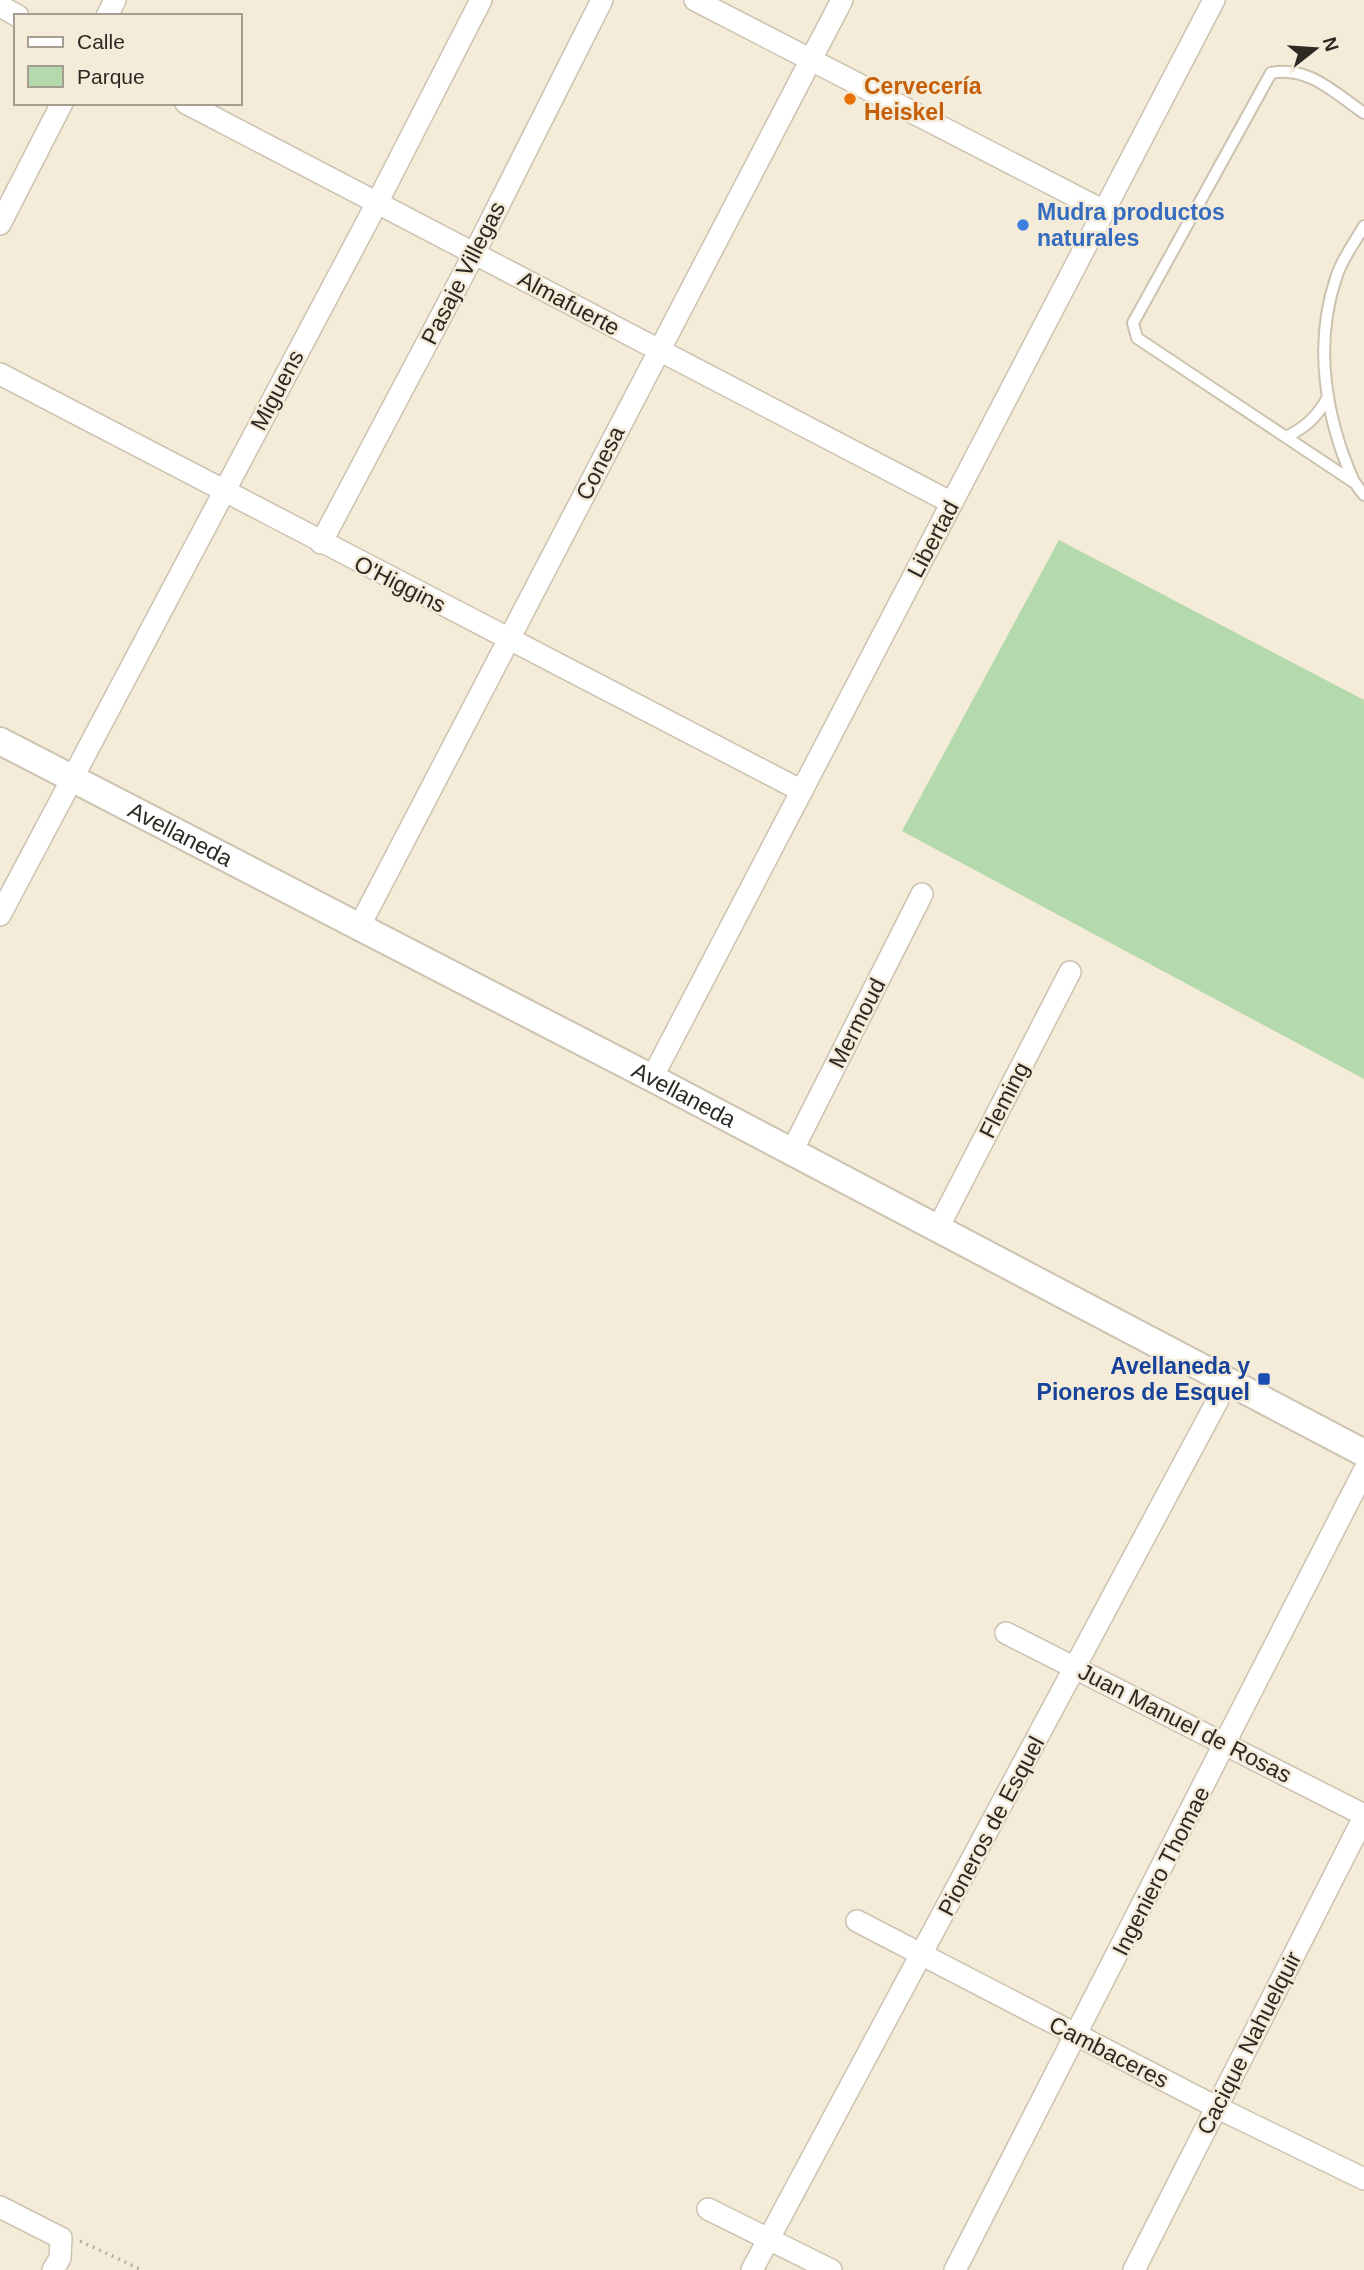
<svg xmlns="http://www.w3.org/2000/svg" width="1364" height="2270" font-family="Helvetica,sans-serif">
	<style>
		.green { fill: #b4d9ac }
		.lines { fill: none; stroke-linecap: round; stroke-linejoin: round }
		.service-casing { stroke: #ccc2b0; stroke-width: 14 }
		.minor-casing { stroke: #ccc2b0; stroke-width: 24 }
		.tertiary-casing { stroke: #ccc2b0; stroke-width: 30 }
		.path { stroke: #b7afa0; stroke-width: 3.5; stroke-dasharray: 2 5; stroke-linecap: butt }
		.service { stroke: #fff; stroke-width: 10 }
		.minor { stroke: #fff; stroke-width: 21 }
		.tertiary { stroke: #fff; stroke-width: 26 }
		.food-dot { fill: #e8710a; stroke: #f5ebd9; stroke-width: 2.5 }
		.shop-dot { fill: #3f7fe0; stroke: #f5ebd9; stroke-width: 2.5 }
		.transit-dot { fill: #1a4fb4; stroke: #f5ebd9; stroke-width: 2.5 }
		.labels { text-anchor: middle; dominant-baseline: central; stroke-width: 5; stroke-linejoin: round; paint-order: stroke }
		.food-label { font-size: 23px; font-weight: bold; fill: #c56008; stroke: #f5ebd9; text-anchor: start }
		.shop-label { font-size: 23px; font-weight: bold; fill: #366cbe; stroke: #f5ebd9; text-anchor: start }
		.street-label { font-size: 23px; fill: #2d2923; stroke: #f5ebd9 }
		.transit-label { font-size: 23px; font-weight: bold; fill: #164399; stroke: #f5ebd9; text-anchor: end }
	</style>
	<rect width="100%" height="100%" fill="#f5ebd9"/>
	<path class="green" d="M 1059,540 L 1364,700 L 1364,1079 L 902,831 Z"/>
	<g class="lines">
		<g class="service-casing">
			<g id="service">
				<path d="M 1364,113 C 1335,93 1307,65 1271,73 L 1133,323 L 1137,338 L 1355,483 L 1364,495"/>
				<path d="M 1286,437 C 1306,427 1317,417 1328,397"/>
				<path d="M 1354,482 C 1326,419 1313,346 1336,278 C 1341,260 1355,242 1364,226"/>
			</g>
		</g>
		<g class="minor-casing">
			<g id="minor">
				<path d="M 695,0 L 1104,211"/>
				<path d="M 0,6 L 18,16"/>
				<path d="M 107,16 L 115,0"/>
				<path d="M 186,103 L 952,503"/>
				<path d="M 0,224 L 62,103"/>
				<path d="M 0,374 L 802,791"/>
				<path d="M 321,543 L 474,254 L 602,0"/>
				<path d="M 0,915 L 377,203 L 481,0"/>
				<path d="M 359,927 L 842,0"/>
				<path d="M 652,1078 L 1214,0"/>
				<path d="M 792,1151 L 922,894"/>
				<path d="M 938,1228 L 1070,972"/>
				<path d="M 1006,1633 L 1364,1815"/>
				<path d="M 857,1921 L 1216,2107 L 1364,2179"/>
				<path d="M 0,2207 L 61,2238 L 60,2258 L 53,2270"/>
				<path d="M 708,2209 L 831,2270"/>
				<path d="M 752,2270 L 1228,1381"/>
				<path d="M 955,2270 L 1364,1471"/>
				<path d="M 1134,2270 L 1364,1817"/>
			</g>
		</g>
		<g class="tertiary-casing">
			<g id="tertiary">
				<path id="s1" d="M 0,741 L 652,1078 L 1364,1453"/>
			</g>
		</g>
		<path class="path" d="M 80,2241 L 142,2270"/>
		<use href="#service" class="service"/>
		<use href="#minor" class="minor"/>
		<use href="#tertiary" class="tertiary"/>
	</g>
	<circle class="food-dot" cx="850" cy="99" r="7"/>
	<circle class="shop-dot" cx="1023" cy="225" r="7"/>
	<rect class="transit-dot" x="1257" y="1372" width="14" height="14" rx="3.5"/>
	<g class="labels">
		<g class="food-label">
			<text x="864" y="86">Cervecería<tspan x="864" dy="26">Heiskel</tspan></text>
		</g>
		<g class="shop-label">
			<text x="1037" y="212">Mudra productos<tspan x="1037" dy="26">naturales</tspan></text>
		</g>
		<g class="street-label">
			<text transform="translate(463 273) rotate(-63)">Pasaje Villegas</text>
			<text transform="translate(569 303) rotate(28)">Almafuerte</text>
			<text transform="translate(277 390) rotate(-62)">Miguens</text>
			<text transform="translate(600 463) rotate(-63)">Conesa</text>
			<text transform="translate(933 539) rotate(-62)">Libertad</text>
			<text transform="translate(400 584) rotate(27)">O'Higgins</text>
			<text stroke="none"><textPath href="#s1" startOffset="203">Avellaneda</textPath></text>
			<text transform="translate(857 1023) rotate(-63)">Mermoud</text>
			<text stroke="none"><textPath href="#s1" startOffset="770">Avellaneda</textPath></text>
			<text transform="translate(1004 1100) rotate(-63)">Fleming</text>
			<text transform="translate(1185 1723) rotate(27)">Juan Manuel de Rosas</text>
			<text transform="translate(991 1826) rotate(-62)">Pioneros de Esquel</text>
			<text transform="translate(1161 1871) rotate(-63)">Ingeniero Thomae</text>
			<text transform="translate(1249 2043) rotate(-63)">Cacique Nahuelquir</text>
			<text transform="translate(1109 2052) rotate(27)">Cambaceres</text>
		</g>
		<g class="transit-label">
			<text x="1250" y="1366">Avellaneda y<tspan x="1250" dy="26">Pioneros de Esquel</tspan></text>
		</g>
	</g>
	<rect x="14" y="14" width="228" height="91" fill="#f5ebd9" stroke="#a59d90" stroke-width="2"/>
	<rect x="28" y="37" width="35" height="10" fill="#ffffff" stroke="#a59d90" stroke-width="2"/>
	<text x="77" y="49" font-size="21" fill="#2d2923">Calle</text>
	<rect x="28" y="66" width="35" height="21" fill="#b4d9ac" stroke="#a59d90" stroke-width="2"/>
	<text x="77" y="84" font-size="21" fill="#2d2923">Parque</text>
	<g transform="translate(1315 49) rotate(73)" stroke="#f5ebd9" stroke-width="5" paint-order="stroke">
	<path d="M0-5L12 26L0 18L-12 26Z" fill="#2d2923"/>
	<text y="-10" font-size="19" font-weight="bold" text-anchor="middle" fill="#2d2923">N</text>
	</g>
</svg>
